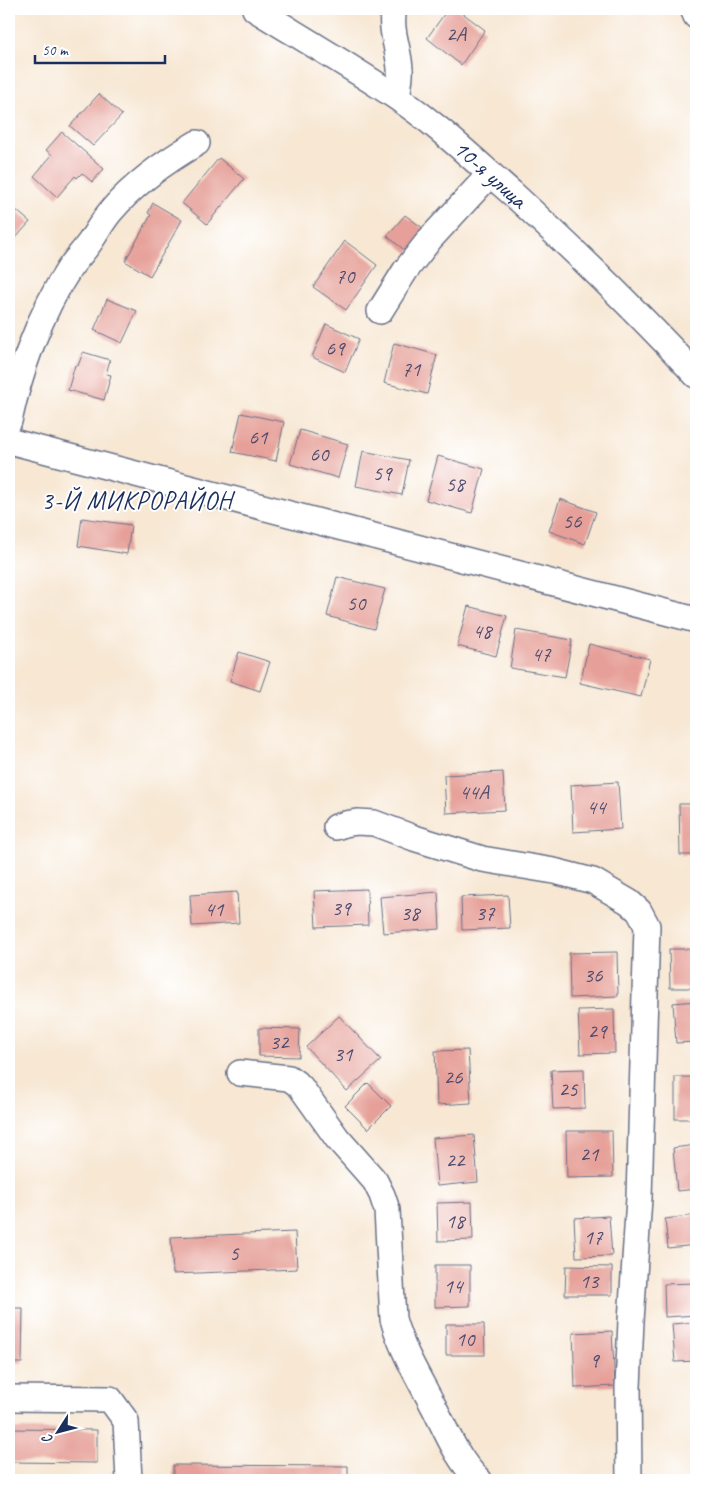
<svg xmlns="http://www.w3.org/2000/svg" width="705" height="1489" font-family="Caveat,sans-serif">
	<style>
		.building { fill: #e6a099 }
		.lines { fill: none; stroke-linecap: round; stroke-linejoin: round }
		.minor-casing { stroke: #686f87; stroke-width: 28 }
		.minor { stroke: #fff; stroke-width: 25 }
		.labels { text-anchor: middle; dominant-baseline: central; stroke-width: 4; stroke-linejoin: round; paint-order: stroke }
		.number-label { font-size: 21px; fill: #4e4b6d }
		.street-label { font-size: 24px; fill: #1b2f5e; stroke: #fff }
		.neighbourhood-label { font-size: 25px; letter-spacing: 1px; fill: #1b2f5e; stroke: #fff }
	</style>
	<rect width="100%" height="100%" fill="#fff"/>
	<filter id="ink" filterUnits="userSpaceOnUse"><feTurbulence type="fractalNoise" baseFrequency=".02" numOctaves="2"/><feDisplacementMap in="SourceGraphic" scale="10" xChannelSelector="R" yChannelSelector="G"/><feConvolveMatrix kernelMatrix="1 2 1 2 8 2 1 2 1" color-interpolation-filters="sRGB"/></filter>
	<filter id="wash" filterUnits="userSpaceOnUse"><feTurbulence type="fractalNoise" baseFrequency=".0096" numOctaves="4" result="noise"/><feDisplacementMap in="SourceGraphic" scale="20" xChannelSelector="R" yChannelSelector="G"/><feGaussianBlur stdDeviation="1.12" result="paint"/><feColorMatrix in="noise" values="0 0 0 0 0 0 0 0 0 0 0 0 0 0 0 0 0 1.4 0 .05"/><feComposite in="paint" operator="in"/></filter>
	<g filter="url(#wash)">
		<rect width="100%" height="100%" fill="#f7e7d3"/>
		<g id="blocks">
			<g class="building">
				<path d="M 448,9 L 457,9 L 485,30 L 461,65 L 427,38 Z"/>
				<path d="M 99,94 L 122,115 L 93,146 L 70,126 Z"/>
				<path d="M 62,132 L 104,169 L 92,182 L 82,173 L 77,178 L 75,176 L 57,197 L 34,176 L 52,155 L 46,150 Z"/>
				<path d="M 219,158 L 244,179 L 207,224 L 182,203 Z"/>
				<path d="M 153,203 L 182,220 L 150,276 L 125,261 L 151,215 L 148,213 Z"/>
				<path d="M 9,204 L 30,222 L 12,242 L 9,239 Z"/>
				<path d="M 405,215 L 427,231 L 408,253 L 387,236 Z"/>
				<path d="M 345,241 L 377,265 L 346,310 L 313,287 Z"/>
				<path d="M 107,299 L 137,311 L 122,343 L 94,330 Z"/>
				<path d="M 326,324 L 359,339 L 345,372 L 312,357 Z"/>
				<path d="M 394,343 L 437,355 L 427,394 L 384,383 Z"/>
				<path d="M 83,352 L 110,360 L 106,374 L 111,375 L 104,400 L 68,390 L 75,365 L 78,366 Z"/>
				<path d="M 241,413 L 284,422 L 276,461 L 232,452 Z"/>
				<path d="M 300,430 L 348,444 L 338,478 L 290,464 Z"/>
				<path d="M 363,451 L 409,460 L 402,495 L 356,486 Z"/>
				<path d="M 438,456 L 484,469 L 472,513 L 426,500 Z"/>
				<path d="M 560,499 L 596,512 L 585,544 L 549,531 Z"/>
				<path d="M 82,518 L 131,525 L 127,554 L 78,546 Z"/>
				<path d="M 337,577 L 385,589 L 374,629 L 327,616 Z"/>
				<path d="M 468,606 L 507,616 L 496,656 L 457,646 Z"/>
				<path d="M 516,630 L 572,640 L 565,677 L 510,668 Z"/>
				<path d="M 589,644 L 650,659 L 641,697 L 580,683 Z"/>
				<path d="M 239,652 L 270,662 L 260,691 L 230,681 Z"/>
				<path d="M 503,772 L 505,810 L 446,813 L 444,775 Z"/>
				<path d="M 618,782 L 621,829 L 573,832 L 571,785 Z"/>
				<path d="M 679,804 L 696,804 L 696,855 L 680,855 Z"/>
				<path d="M 367,889 L 368,925 L 316,927 L 314,891 Z"/>
				<path d="M 237,892 L 239,923 L 192,926 L 190,895 Z"/>
				<path d="M 438,892 L 440,929 L 383,933 L 380,897 Z"/>
				<path d="M 508,895 L 510,928 L 462,930 L 461,897 Z"/>
				<path d="M 669,949 L 696,949 L 696,988 L 670,988 Z"/>
				<path d="M 617,952 L 618,996 L 570,998 L 569,953 Z"/>
				<path d="M 696,1001 L 696,1042 L 676,1043 L 673,1003 Z"/>
				<path d="M 614,1009 L 615,1053 L 580,1054 L 578,1010 Z"/>
				<path d="M 339,1016 L 381,1060 L 347,1091 L 306,1047 Z"/>
				<path d="M 259,1028 L 300,1029 L 299,1057 L 259,1056 Z"/>
				<path d="M 468,1050 L 471,1103 L 437,1105 L 435,1051 Z"/>
				<path d="M 584,1069 L 585,1108 L 553,1109 L 551,1070 Z"/>
				<rect x="675" y="1077" width="21" height="42"/>
				<path d="M 368,1083 L 391,1106 L 368,1129 L 345,1106 Z"/>
				<path d="M 566,1131 L 612,1131 L 613,1177 L 567,1178 Z"/>
				<path d="M 474,1135 L 478,1182 L 437,1186 L 433,1138 Z"/>
				<path d="M 696,1145 L 696,1189 L 677,1191 L 673,1148 Z"/>
				<path d="M 472,1202 L 473,1240 L 438,1241 L 437,1203 Z"/>
				<path d="M 696,1215 L 696,1245 L 668,1248 L 665,1219 Z"/>
				<path d="M 609,1216 L 612,1256 L 576,1257 L 574,1218 Z"/>
				<path d="M 295,1232 L 297,1269 L 173,1274 L 171,1237 Z"/>
				<path d="M 435,1265 L 470,1265 L 470,1306 L 435,1307 Z"/>
				<path d="M 566,1266 L 612,1267 L 612,1295 L 565,1295 Z"/>
				<path d="M 696,1283 L 696,1315 L 665,1317 L 664,1284 Z"/>
				<path d="M 9,1308 L 23,1308 L 22,1363 L 9,1363 Z"/>
				<path d="M 696,1322 L 696,1361 L 675,1362 L 672,1324 Z"/>
				<path d="M 446,1324 L 484,1324 L 485,1355 L 446,1355 Z"/>
				<path d="M 612,1331 L 615,1386 L 575,1388 L 573,1333 Z"/>
				<path d="M 9,1429 L 97,1430 L 97,1463 L 9,1462 Z"/>
				<path d="M 173,1465 L 348,1466 L 348,1480 L 173,1480 Z"/>
			</g>
		</g>
	</g>
	<g filter="url(#ink)">
		<use href="#blocks" fill-opacity="0" stroke="#686f87" stroke-width="1"/>
		<g class="lines">
			<g class="minor-casing">
				<g id="minor">
					<path id="s1" d="M 255,9 C 302,38 350,66 396,97 C 438,125 475,161 513,194 C 576,252 638,312 696,375"/>
					<path d="M 394,9 C 389,29 399,49 400,69 C 401,78 398,88 397,97"/>
					<path d="M 693,9 L 696,16"/>
					<path d="M 380,311 L 405,271 L 430,239 L 490,174"/>
					<path d="M 9,421 C 20,370 40,313 69,269 C 75,260 83,252 90,242 C 97,232 103,220 111,211 C 135,183 166,161 197,143"/>
					<path d="M 9,441 L 696,620"/>
					<path d="M 336,827 L 345,824 L 357,822 L 374,823 L 414,838 L 482,859 L 554,871 L 593,881 L 629,902 L 639,911 L 647,926 L 639,1198 L 631,1321 L 628,1387 L 629,1480"/>
					<path d="M 240,1073 L 289,1078 L 300,1086 L 337,1138 L 375,1181 L 382,1195 L 387,1210 L 393,1319 C 402,1351 420,1380 435,1409 C 447,1433 459,1462 479,1480"/>
					<path d="M 9,1398 L 110,1399 L 126,1421 L 129,1480"/>
				</g>
			</g>
			<use href="#minor" class="minor"/>
		</g>
	</g>
	<g class="labels">
		<g class="number-label">
			<text x="456" y="34">2А</text>
			<text x="345" y="276">70</text>
			<text x="335" y="348">69</text>
			<text x="411" y="369">71</text>
			<text x="258" y="437">61</text>
			<text x="319" y="454">60</text>
			<text x="382" y="473">59</text>
			<text x="455" y="484">58</text>
			<text x="572" y="521">56</text>
			<text x="356" y="603">50</text>
			<text x="482" y="631">48</text>
			<text x="541" y="654">47</text>
			<text x="474" y="792">44А</text>
			<text x="596" y="807">44</text>
			<text x="341" y="908">39</text>
			<text x="214" y="909">41</text>
			<text x="410" y="913">38</text>
			<text x="485" y="913">37</text>
			<text x="593" y="975">36</text>
			<text x="597" y="1031">29</text>
			<text x="279" y="1042">32</text>
			<text x="343" y="1054">31</text>
			<text x="453" y="1077">26</text>
			<text x="568" y="1089">25</text>
			<text x="589" y="1154">21</text>
			<text x="455" y="1160">22</text>
			<text x="455" y="1221">18</text>
			<text x="593" y="1237">17</text>
			<text x="234" y="1253">5</text>
			<text x="589" y="1281">13</text>
			<text x="453" y="1286">14</text>
			<text x="465" y="1339">10</text>
			<text x="594" y="1360">9</text>
		</g>
		<g class="street-label">
			<text stroke="none"><textPath href="#s1" startOffset="288">10-я улица</textPath></text>
		</g>
		<g class="neighbourhood-label">
			<text x="137" y="501">3-Й МИКРОРАЙОН</text>
		</g>
	</g>
	<rect width="705" height="1489" fill="none" stroke="#fff" stroke-width="30"/>
	<g transform="translate(58 1432) rotate(234)" stroke="#ffffff" stroke-width="4" paint-order="stroke">
	<path d="M0-4L9 19L0 12L-9 19Z" fill="#1b2f5e"/>
	<text y="-8" font-size="14" font-weight="bold" text-anchor="middle" fill="#1b2f5e">С</text>
	</g>
	<path d="M35 55v8h130v-8" fill="none" stroke="#1b2f5e" stroke-width="2.5"/>
	<text x="42" y="55" font-size="15" fill="#1b2f5e" stroke="#ffffff" stroke-width="4" paint-order="stroke">50 m</text>
</svg>
